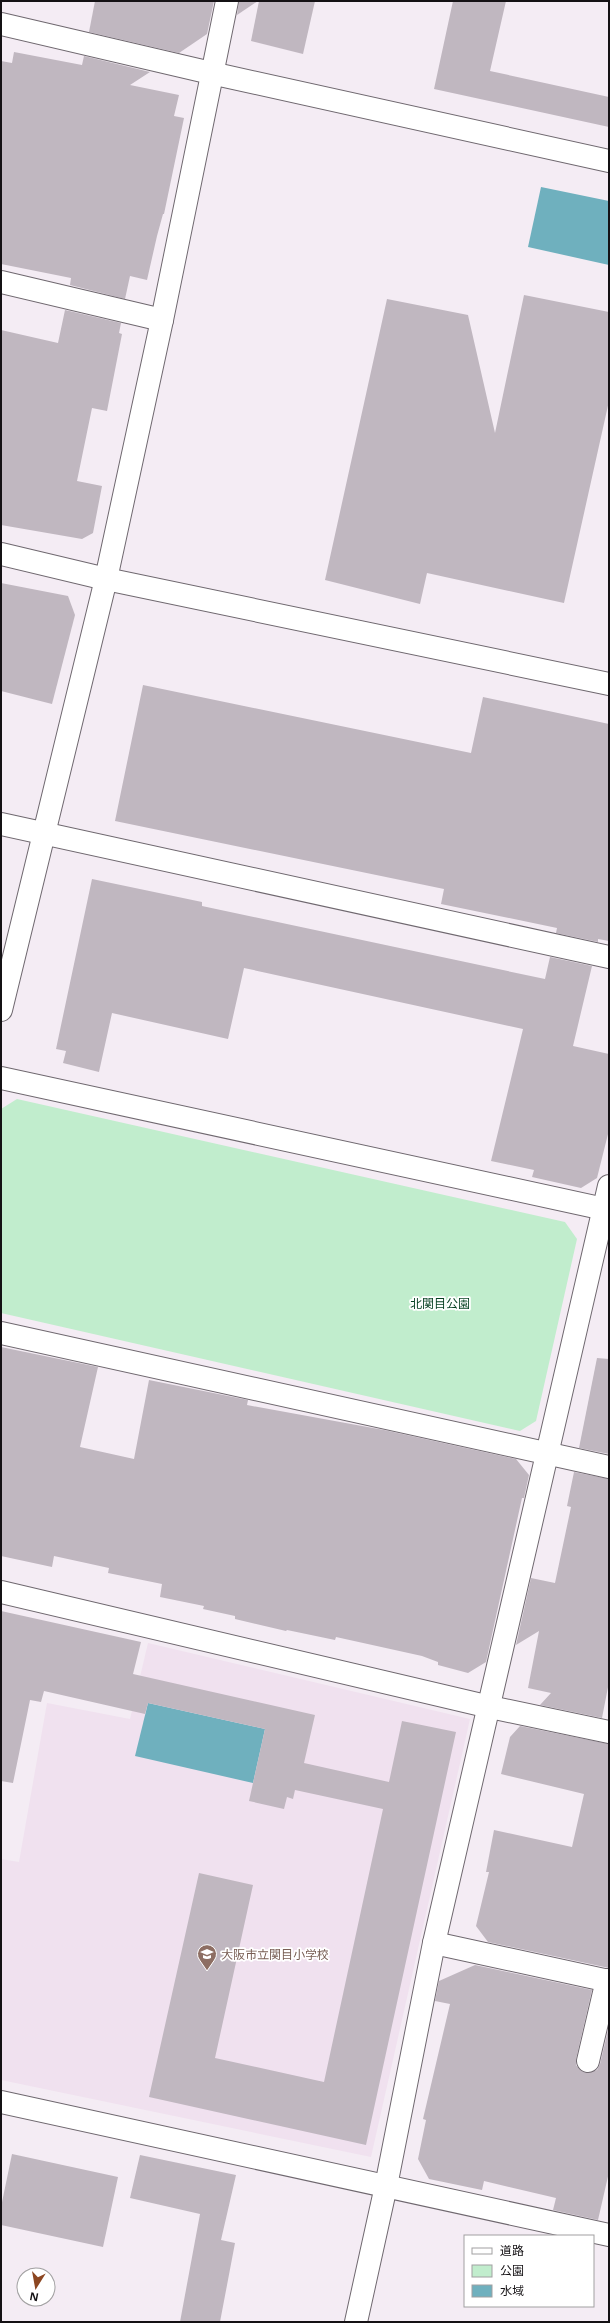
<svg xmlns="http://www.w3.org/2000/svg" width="610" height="2323" font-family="'Noto Sans','Noto Sans JP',sans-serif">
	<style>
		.built { fill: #f0e1ef }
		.green { fill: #c1edcd }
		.water { fill: #6fb0be }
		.building { fill: #c0b7c0 }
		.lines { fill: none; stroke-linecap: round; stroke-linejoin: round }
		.minor-casing { stroke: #6f686f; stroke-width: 24 }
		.minor { stroke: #fff; stroke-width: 22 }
		.labels { text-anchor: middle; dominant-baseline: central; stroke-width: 3.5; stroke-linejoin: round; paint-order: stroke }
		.park-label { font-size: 12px; fill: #043f20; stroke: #fff }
		.education-label { font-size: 12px; fill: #785e54; stroke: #fff; text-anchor: start }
	</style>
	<rect width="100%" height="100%" fill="#f4ecf4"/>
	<path class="built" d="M 148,1643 L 470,1719 L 371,2157 L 1,2080 L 1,1859 L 19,1862 L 47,1703 L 130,1719 Z"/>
	<path class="green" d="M 17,1099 L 565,1222 L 577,1239 L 536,1421 L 520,1431 L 1,1313 L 1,1109 Z"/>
	<g class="water">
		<path d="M 541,187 L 609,201 L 609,265 L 528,247 Z"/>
		<path d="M 148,1703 L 265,1729 L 253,1783 L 135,1756 Z"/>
	</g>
	<g class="building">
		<path d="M 95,1 L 214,1 L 207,34 L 179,53 L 89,32 Z"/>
		<path d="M 239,1 L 258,1 L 237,15 Z"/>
		<path d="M 259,1 L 315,1 L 303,54 L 251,41 Z"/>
		<path d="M 453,1 L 506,1 L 490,71 L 609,97 L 609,127 L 434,89 Z"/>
		<path d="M 14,52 L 82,65 L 84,56 L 150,72 L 130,85 L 179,95 L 174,116 L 184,118 L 164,214 L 163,214 L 157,236 L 147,280 L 130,276 L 125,299 L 70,285 L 71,278 L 1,264 L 1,61 L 12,63 Z"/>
		<path d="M 524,295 L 609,312 L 609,401 L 564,603 L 427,573 L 420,604 L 325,580 L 387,299 L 468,315 L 495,433 Z"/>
		<path d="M 65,310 L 121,323 L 119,333 L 122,334 L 107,411 L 92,408 L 77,481 L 102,486 L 93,533 L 82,539 L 1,525 L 1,330 L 58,343 Z"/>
		<path d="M 1,583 L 68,596 L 75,615 L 52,704 L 1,691 Z"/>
		<path d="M 143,685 L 471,753 L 483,697 L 609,724 L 609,941 L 598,939 L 598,942 L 556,933 L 557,928 L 441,904 L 444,889 L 115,821 Z"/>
		<path d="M 92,879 L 202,902 L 202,906 L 545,979 L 550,957 L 592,966 L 573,1046 L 609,1054 L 609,1130 L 597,1178 L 581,1188 L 532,1177 L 534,1170 L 491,1161 L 523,1029 L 244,968 L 228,1039 L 112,1013 L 99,1072 L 63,1063 L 66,1051 L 56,1049 Z"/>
		<path d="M 1,1347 L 98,1367 L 80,1447 L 134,1459 L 149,1380 L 248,1400 L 247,1405 L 384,1430 L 516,1459 L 529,1475 L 524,1498 L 522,1498 L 486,1662 L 468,1673 L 438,1665 L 438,1662 L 422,1656 L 336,1637 L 335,1640 L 287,1630 L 286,1631 L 235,1619 L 235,1616 L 203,1609 L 204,1606 L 160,1597 L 162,1584 L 108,1573 L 109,1568 L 54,1556 L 52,1567 L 1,1556 Z"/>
		<path d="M 597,1358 L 609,1359 L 609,1454 L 579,1448 Z"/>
		<path d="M 574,1472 L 609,1479 L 609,1682 L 602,1718 L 540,1705 L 551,1693 L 528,1688 L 539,1631 L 516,1645 L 531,1578 L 555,1583 L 571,1507 L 567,1506 Z"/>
		<path d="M 1,1611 L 141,1642 L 133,1674 L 315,1715 L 304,1763 L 389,1782 L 402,1721 L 456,1732 L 366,2145 L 149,2097 L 199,1873 L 253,1885 L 215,2058 L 324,2082 L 383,1809 L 295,1790 L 293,1799 L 287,1797 L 284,1809 L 249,1801 L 265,1729 L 148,1703 L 145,1714 L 44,1691 L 41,1702 L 30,1700 L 13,1783 L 1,1781 Z"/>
		<path d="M 520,1726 L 609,1744 L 609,1968 L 488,1942 L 476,1926 L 489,1872 L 486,1872 L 494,1830 L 572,1847 L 584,1794 L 501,1774 L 510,1737 Z"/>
		<path d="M 475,1965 L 592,1990 L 576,2059 L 576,2065 L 580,2070 L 586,2073 L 597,2070 L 600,2064 L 609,2026 L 609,2172 L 598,2220 L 553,2210 L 556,2198 L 484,2181 L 482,2190 L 429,2179 L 418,2159 L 426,2120 L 423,2119 L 450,2004 L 435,2001 L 439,1981 Z"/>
		<path d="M 12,2154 L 118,2177 L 103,2247 L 1,2225 L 1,2207 Z"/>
		<path d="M 140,2155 L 236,2175 L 221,2240 L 235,2243 L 220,2322 L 180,2322 L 200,2214 L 130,2198 Z"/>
	</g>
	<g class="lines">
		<g class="minor-casing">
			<g id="minor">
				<path d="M 1,24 L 211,73 L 609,161"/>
				<path d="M 1,282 L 162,320"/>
				<path d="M 1,554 L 106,579 L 609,684"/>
				<path d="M 1,824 L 609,957"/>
				<path d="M 1,1010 L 106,579 L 162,320 L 227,1"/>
				<path d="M 1,1078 L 609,1210"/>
				<path d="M 1,1333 L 609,1467"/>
				<path d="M 1,1592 L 490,1707 L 609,1732"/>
				<path d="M 434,1943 L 609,1981"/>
				<path d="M 588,2061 L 607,1980"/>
				<path d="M 1,2102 L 609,2235"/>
				<path d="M 356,2322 L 386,2186 L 434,1943 L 609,1186"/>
			</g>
		</g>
		<use href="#minor" class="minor"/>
	</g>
	<defs>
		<g id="school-pin" transform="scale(1)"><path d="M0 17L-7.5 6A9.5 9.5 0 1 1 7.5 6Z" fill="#8d6e63" stroke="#fff"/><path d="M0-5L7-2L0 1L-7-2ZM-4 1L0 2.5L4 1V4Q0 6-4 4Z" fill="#fff"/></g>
	</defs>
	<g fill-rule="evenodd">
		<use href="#school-pin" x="207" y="1954"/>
	</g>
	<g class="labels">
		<g class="park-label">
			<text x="440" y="1303">北関目公園</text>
		</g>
		<g class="education-label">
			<text x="221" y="1954">大阪市立関目小学校</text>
		</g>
	</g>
	<rect width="610" height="2323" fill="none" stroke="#141114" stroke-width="4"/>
	<rect x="464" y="2235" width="130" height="72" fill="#ffffff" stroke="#a1a0a1"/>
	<rect x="472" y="2248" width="20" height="6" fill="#ffffff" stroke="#a1a0a1"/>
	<text x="500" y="2255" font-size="12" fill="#141114">道路</text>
	<rect x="472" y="2265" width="20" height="12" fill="#c1edcd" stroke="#a1a0a1"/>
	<text x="500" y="2275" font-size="12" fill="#141114">公園</text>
	<rect x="472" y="2285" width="20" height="12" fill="#6fb0be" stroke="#a1a0a1"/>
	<text x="500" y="2295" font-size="12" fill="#141114">水域</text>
	<g transform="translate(36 2287) rotate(191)"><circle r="19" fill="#ffffff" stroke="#a1a0a1"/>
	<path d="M0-3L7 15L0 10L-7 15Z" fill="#8c4621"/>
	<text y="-6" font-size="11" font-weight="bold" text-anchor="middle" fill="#141114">N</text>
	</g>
</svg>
